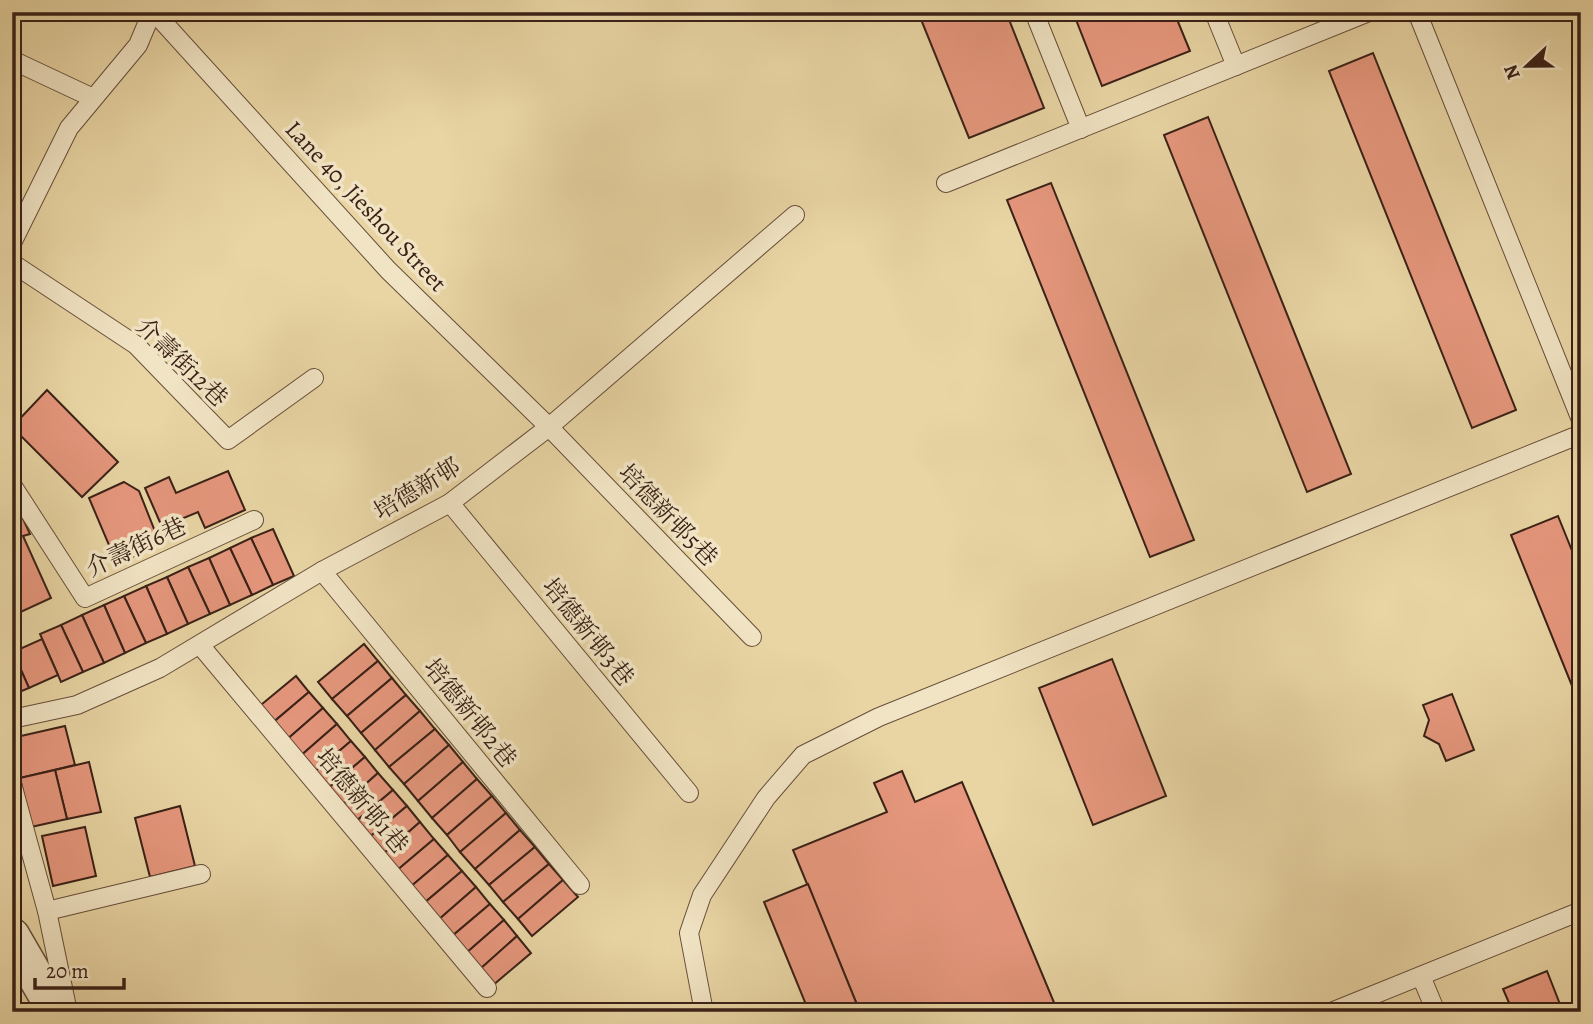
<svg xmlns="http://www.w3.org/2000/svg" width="1593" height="1024" font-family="Alegreya,'Noto Serif TC',serif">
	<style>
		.building { fill: #e6977d; stroke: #3a2117; stroke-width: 2 }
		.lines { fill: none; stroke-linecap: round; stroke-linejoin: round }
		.lane-casing { stroke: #664e3a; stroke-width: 20 }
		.street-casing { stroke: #664e3a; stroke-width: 38 }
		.lane { stroke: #f1e4c4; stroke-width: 18 }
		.street { stroke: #f1e4c4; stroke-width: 35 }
		.labels { text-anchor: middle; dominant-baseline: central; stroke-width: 7; stroke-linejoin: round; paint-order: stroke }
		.street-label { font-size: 24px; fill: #3a2117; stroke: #f1e4c4 }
	</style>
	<rect width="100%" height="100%" fill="#e9d5a4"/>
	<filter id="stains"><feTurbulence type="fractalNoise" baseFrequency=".00286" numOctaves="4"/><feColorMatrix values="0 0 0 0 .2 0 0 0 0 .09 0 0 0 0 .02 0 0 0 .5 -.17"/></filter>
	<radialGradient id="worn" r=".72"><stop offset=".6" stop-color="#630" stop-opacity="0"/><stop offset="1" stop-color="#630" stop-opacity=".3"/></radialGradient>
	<g class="building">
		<path d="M 918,12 L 1006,12 L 1044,108 L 969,138 Z"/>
		<path d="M 1073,12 L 1174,12 L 1190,51 L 1102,86 Z"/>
		<path d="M 1373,53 L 1516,410 L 1472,428 L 1329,71 Z"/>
		<path d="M 1208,117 L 1351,474 L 1307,492 L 1164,135 Z"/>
		<path d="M 1051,183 L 1194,540 L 1150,557 L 1007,200 Z"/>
		<path d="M 47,390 L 118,462 L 82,497 L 12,427 Z"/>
		<path d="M 228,471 L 245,510 L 205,528 L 198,512 L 162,527 L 145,488 L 169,477 L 176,493 Z"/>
		<path d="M 124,482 L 139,491 L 160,544 L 117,564 L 89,498 Z"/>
		<path d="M 20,512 L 30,534 L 23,536 L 51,598 L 12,616 L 12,516 Z"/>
		<path d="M 1558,516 L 1581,573 L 1581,708 L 1511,535 Z"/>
		<path d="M 273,529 L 294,576 L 273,585 L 251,538 Z"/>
		<path d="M 251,538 L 273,585 L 252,595 L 230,548 Z"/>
		<path d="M 230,548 L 252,595 L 230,605 L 209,558 Z"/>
		<path d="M 209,558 L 230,605 L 210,614 L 188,567 Z"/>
		<path d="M 188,567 L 210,614 L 188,624 L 167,577 Z"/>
		<path d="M 167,577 L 188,624 L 167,634 L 146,586 Z"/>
		<path d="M 146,586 L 167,634 L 146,643 L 124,596 Z"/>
		<path d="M 124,596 L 146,643 L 125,653 L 104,605 Z"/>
		<path d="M 104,605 L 125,653 L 104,663 L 82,615 Z"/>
		<path d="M 82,615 L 104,663 L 83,672 L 61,625 Z"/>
		<path d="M 61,625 L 83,672 L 61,682 L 40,634 Z"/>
		<path d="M 42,639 L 58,675 L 29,688 L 13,652 Z"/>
		<path d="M 364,644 L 378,661 L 332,699 L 318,682 Z"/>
		<path d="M 13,652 L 29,688 L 12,695 L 12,652 Z"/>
		<path d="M 1112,659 L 1166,796 L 1093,825 L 1039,688 Z"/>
		<path d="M 378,661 L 392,678 L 347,716 L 332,699 Z"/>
		<path d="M 296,676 L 309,692 L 270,725 L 256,709 Z"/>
		<path d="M 392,678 L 406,695 L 361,733 L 347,716 Z"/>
		<path d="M 309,692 L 323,708 L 284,742 L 270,725 Z"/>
		<path d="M 1452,694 L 1474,750 L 1446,761 L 1439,744 L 1424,736 L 1429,720 L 1423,705 Z"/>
		<path d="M 406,695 L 420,711 L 375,750 L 361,733 Z"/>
		<path d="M 323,708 L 337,724 L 298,758 L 284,742 Z"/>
		<path d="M 420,711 L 435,729 L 389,767 L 375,750 Z"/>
		<path d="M 337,724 L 351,741 L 312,774 L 298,758 Z"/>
		<path d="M 65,726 L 75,765 L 20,778 L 12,738 Z"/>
		<path d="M 435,729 L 449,745 L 404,784 L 389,767 Z"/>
		<path d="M 351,741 L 365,757 L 326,790 L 312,774 Z"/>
		<path d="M 449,745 L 463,762 L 418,801 L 404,784 Z"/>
		<path d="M 365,757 L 378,773 L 340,807 L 326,790 Z"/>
		<path d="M 89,762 L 101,812 L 67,819 L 55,770 Z"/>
		<path d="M 463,762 L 477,779 L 432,818 L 418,801 Z"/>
		<path d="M 55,770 L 67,819 L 31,827 L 20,778 Z"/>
		<path d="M 902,771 L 915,802 L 962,782 L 1058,1012 L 860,1012 L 793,850 L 887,812 L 874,783 Z"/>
		<path d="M 378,773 L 393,790 L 354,823 L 340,807 Z"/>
		<path d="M 477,779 L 492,796 L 447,835 L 432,818 Z"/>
		<path d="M 393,790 L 407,806 L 367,839 L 354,823 Z"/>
		<path d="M 492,796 L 506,813 L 460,852 L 447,835 Z"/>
		<path d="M 180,806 L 195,866 L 150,877 L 135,818 Z"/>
		<path d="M 407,806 L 420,822 L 382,855 L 367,839 Z"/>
		<path d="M 506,813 L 520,830 L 475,869 L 460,852 Z"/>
		<path d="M 420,822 L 434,839 L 395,872 L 382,855 Z"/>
		<path d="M 85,827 L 96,876 L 53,886 L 42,836 Z"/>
		<path d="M 520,830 L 535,847 L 489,885 L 475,869 Z"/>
		<path d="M 434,839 L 448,855 L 409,888 L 395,872 Z"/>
		<path d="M 535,847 L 549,864 L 503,902 L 489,885 Z"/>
		<path d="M 448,855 L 462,871 L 423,904 L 409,888 Z"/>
		<path d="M 549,864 L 563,880 L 518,919 L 503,902 Z"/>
		<path d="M 462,871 L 476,887 L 437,921 L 423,904 Z"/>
		<path d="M 563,880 L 578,897 L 532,936 L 518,919 Z"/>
		<path d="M 808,884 L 860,1012 L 809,1012 L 764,902 Z"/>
		<path d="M 476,887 L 490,904 L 451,937 L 437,921 Z"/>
		<path d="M 490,904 L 504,920 L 465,954 L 451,937 Z"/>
		<path d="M 504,920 L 517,936 L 479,970 L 465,954 Z"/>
		<path d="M 517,936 L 531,953 L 492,986 L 479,970 Z"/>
		<path d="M 1547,971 L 1563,1012 L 1513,1012 L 1503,989 Z"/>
	</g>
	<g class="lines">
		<g class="lane-casing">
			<g id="lane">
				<path d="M 154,12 L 388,270 L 549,427 L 752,637"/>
				<path d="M 1034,12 L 1081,129"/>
				<path d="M 1214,12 L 1236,66"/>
				<path d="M 1417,12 L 1581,420"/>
				<path d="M 12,60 L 93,98"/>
				<path d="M 946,183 L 1369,12"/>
				<path d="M 12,243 L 69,128 L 138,45 L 152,12"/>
				<path d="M 12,263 L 136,345 L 228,440 L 314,378"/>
				<path d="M 12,485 L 85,598 L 254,520"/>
				<path d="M 450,503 L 689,793"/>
				<path d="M 322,571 L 580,885"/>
				<path d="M 200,645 L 487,988"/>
				<path d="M 12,719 L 77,705 L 160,668 L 322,571 L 450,503 L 549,427 L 795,215"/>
				<path d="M 12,784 L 47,911 L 68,1012"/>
				<path d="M 47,911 L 201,874"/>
				<path d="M 1421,976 L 1436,1012"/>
				<path d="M 704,1012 L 689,933 L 702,895 L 766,798 L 803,755 L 879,717 L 1581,434"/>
				<path d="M 1331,1012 L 1581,911"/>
			</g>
		</g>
		<g class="street-casing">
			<path id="street" d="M 12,936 L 56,1012"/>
		</g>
		<use href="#lane" class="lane"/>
		<use href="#street" class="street"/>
	</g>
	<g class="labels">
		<g class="street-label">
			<text transform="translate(366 206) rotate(47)">Lane 40, Jieshou Street</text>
			<text transform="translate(182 362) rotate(44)">介壽街12巷</text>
			<text transform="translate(417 489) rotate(-31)">培德新邨</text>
			<text transform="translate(668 515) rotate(46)">培德新邨5巷</text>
			<text transform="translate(136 547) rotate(-25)">介壽街6巷</text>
			<text transform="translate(588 632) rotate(51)">培德新邨3巷</text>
			<text transform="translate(470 713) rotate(51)">培德新邨2巷</text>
			<text transform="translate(362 801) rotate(50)">培德新邨1巷</text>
		</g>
	</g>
	<rect width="1593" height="1024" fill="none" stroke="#e9d5a4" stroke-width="42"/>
	<rect x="14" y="14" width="1565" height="996" fill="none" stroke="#3a2117" stroke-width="3.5"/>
	<rect x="21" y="21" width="1551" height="982" fill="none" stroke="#3a2117" stroke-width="2"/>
	<g transform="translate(1527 66) rotate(248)" stroke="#f1e4c4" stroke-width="5" paint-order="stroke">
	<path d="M0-5L12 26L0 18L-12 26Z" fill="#3a2117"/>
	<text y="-10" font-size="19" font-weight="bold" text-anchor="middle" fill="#3a2117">N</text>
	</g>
	<path d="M35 978v10h89v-10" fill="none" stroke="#3a2117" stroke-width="3.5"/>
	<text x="46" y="978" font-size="21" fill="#3a2117" stroke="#f1e4c4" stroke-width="5" paint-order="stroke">20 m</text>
	<rect width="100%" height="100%" filter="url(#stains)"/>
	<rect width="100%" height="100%" fill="url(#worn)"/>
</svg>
